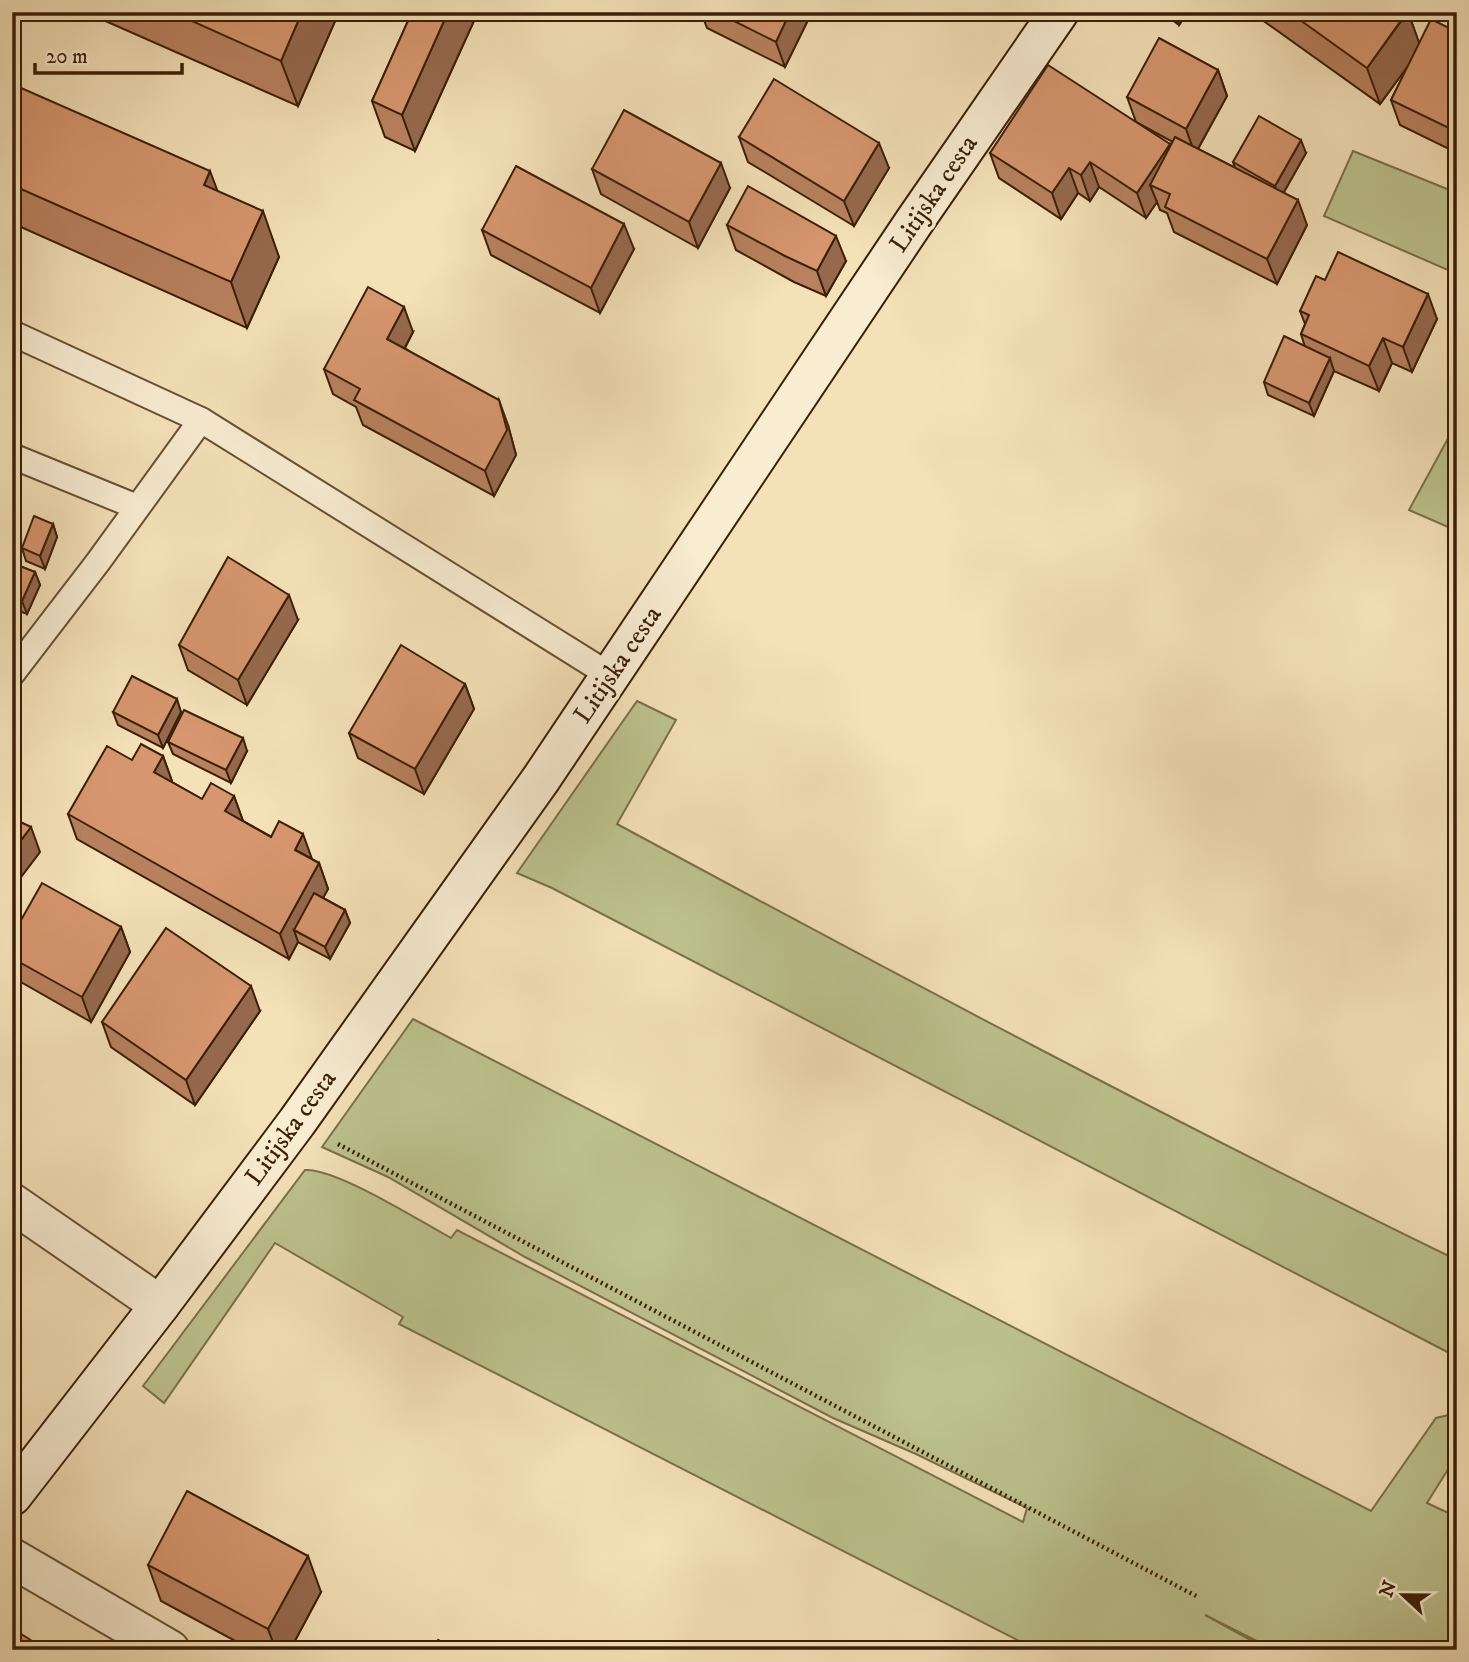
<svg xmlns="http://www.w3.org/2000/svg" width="1469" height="1662" font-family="'IM FELL DW Pica',serif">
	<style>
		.green { fill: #bcc28e; stroke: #7b704a; stroke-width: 2 }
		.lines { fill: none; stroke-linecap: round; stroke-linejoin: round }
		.lane-casing { stroke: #685032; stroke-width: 28 }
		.street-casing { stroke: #685032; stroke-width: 42 }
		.secondary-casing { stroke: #3a1f05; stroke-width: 42 }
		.path { stroke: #3a1f05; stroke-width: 4.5; stroke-dasharray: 2 3.5; stroke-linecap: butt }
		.lane { stroke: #f8ecd1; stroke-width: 24 }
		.street { stroke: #f8ecd1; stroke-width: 38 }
		.secondary { stroke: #f8ecd1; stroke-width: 38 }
		.wall { fill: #b8815f; stroke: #3a1f05; stroke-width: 2; fill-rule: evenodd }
		.shaded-wall { fill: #96694e; stroke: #3a1f05; stroke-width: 2 }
		.building { fill: #d6966f; stroke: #3a1f05; stroke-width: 2 }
		.labels { text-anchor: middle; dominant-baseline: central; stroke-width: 7; stroke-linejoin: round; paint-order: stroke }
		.street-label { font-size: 26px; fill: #3a1f05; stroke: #f8ecd1 }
	</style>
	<rect width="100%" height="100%" fill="#f4e1b8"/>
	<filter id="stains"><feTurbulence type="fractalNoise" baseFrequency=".00286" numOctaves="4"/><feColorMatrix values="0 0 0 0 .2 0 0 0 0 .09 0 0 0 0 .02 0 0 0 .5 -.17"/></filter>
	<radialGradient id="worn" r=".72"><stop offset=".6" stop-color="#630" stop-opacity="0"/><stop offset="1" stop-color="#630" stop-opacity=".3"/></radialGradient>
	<g class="green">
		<path d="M 1353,151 L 1457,193 L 1457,274 L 1324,216 Z"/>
		<path d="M 1457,422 L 1457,531 L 1409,510 Z"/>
		<path d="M 637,701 L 676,720 L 617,824 C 895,974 1173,1122 1457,1260 L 1457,1357 L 552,888 L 517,873 Z"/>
		<path d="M 413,1019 L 1371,1511 L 1436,1418 L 1457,1413 L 1457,1455 L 1427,1503 L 1457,1517 L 1457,1650 L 1275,1650 L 1205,1615 L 1269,1650 L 1037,1650 L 399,1324 L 403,1317 L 275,1243 L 164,1403 L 143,1386 L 305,1170 C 336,1168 420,1221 451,1238 L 457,1230 L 1023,1522 L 1027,1508 L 916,1454 L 833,1418 L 525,1257 L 388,1177 L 322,1147 Z"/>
	</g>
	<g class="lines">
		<g class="lane-casing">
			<g id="lane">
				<path d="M 12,333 L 201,420 L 611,676"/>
				<path d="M 12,456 L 137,507"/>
				<path d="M 12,674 L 98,562 L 201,420"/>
			</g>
		</g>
		<g class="street-casing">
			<g id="street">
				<path d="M 12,1203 L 160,1305"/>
				<path d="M 12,1558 L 170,1650"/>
			</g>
		</g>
		<g class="secondary-casing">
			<path id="secondary" d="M 12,1496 L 160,1305 L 297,1122 L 541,779 L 914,222 L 1059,12"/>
		</g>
		<path class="path" d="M 338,1144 L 1198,1597"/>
		<use href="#lane" class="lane"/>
		<use href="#street" class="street"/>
		<use href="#secondary" class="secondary"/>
	</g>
	<g class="wall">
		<path d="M 85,12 L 339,12 L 298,106 Z"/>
		<path d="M 412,12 L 478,12 L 415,151 L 385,137 L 372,101 Z"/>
		<path d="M 701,12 L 812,12 L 785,67 L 707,28 Z"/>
		<path d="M 1162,12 L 1188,12 L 1179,25 Z"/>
		<path d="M 1251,12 L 1408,12 L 1419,43 L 1457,32 L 1457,153 L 1400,125 L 1391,100 L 1408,66 L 1380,104 Z"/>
		<path d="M 1218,70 L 1227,96 L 1198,149 L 1235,168 L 1233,162 L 1306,153 L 1284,192 L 1307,225 L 1277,284 L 1174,232 L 1167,213 L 1160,210 L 1157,202 L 1146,218 L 1099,187 L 1090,201 L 1078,193 L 1061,219 L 999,178 L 990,153 L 1136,122 L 1127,97 ZM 1136,122 L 1173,142 L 1170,146 Z"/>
		<path d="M 12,84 L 217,191 L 279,257 L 247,328 L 12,223 Z"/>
		<path d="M 739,137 L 889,168 L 854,226 L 748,162 Z"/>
		<path d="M 592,169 L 730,188 L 698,248 L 601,194 Z"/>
		<path d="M 727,225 L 846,261 L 826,296 L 794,282 L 736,250 Z"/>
		<path d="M 482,230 L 634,249 L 600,313 L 491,255 Z"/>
		<path d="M 1325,280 L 1437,319 L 1412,372 L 1392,363 L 1379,391 L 1334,371 L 1314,416 L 1268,395 L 1264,382 L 1305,347 L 1301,334 L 1305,324 L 1300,311 Z"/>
		<path d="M 413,332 L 405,348 L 508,425 L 516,455 L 494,496 L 363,425 L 356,407 L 333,394 L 324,369 Z"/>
		<path d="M 53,524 L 57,537 L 45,569 L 26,561 L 22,548 Z"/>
		<path d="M 12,563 L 35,572 L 40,585 L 27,614 L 12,608 Z"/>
		<path d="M 298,620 L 247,705 L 188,670 L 179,645 Z"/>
		<path d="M 465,684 L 474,709 L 424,794 L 358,758 L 349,733 Z"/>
		<path d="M 113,712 L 181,712 L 163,748 L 118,725 Z"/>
		<path d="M 168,742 L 247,751 L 231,783 L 173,754 Z"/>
		<path d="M 163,756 L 172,782 L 202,799 L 234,796 L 243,821 L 319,863 L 328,889 L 323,898 L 345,910 L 350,923 L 330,959 L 298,942 L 289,959 L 77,839 L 68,814 L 132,760 Z"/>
		<path d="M 121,927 L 130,952 L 91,1022 L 12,977 L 12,936 Z"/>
		<path d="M 260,1011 L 195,1105 L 111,1047 L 102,1022 Z"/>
		<path d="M 148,1565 L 321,1592 L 290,1650 L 252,1650 L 161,1601 Z"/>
	</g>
	<g class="shaded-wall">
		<path d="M 302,12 L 339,12 L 298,106 L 281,61 Z"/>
		<path d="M 448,12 L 478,12 L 415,151 L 402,115 Z"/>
		<path d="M 790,12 L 812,12 L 785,67 L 776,42 Z"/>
		<path d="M 1175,12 L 1188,12 L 1179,25 Z"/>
		<path d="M 1408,12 L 1421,48 L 1380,104 L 1367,68 Z"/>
		<path d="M 1218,70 L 1227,96 L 1195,154 L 1186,129 Z"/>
		<path d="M 1301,140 L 1306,153 L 1280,199 L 1275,186 Z"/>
		<path d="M 879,143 L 889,168 L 854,226 L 844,201 Z"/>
		<path d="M 1170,144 L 1179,169 L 1150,185 L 1157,202 L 1146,218 L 1137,193 Z"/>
		<path d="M 1090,162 L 1099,187 L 1090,201 L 1081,175 Z"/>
		<path d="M 721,163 L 730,188 L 698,248 L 689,222 Z"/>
		<path d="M 1069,168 L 1078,193 L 1061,219 L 1052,193 Z"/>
		<path d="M 210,171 L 227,216 L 204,185 Z"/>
		<path d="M 1298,200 L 1307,225 L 1277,284 L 1267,259 Z"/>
		<path d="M 263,211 L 279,257 L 247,328 L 231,282 Z"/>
		<path d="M 624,224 L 634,249 L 600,313 L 591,288 Z"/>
		<path d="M 836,236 L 846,261 L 826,296 L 817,271 Z"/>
		<path d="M 1428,294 L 1437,319 L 1412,372 L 1403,347 Z"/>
		<path d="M 404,307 L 413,332 L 396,364 L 387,339 Z"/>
		<path d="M 1383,338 L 1392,363 L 1379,391 L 1369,366 Z"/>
		<path d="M 1330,358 L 1334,371 L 1314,416 L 1309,403 Z"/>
		<path d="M 499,400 L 508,425 L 516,455 L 494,496 L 485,471 Z"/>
		<path d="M 53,524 L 57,537 L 45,569 L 40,556 Z"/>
		<path d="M 35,572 L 40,585 L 27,614 L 22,601 Z"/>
		<path d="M 289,595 L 298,620 L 247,705 L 238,680 Z"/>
		<path d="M 465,684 L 474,709 L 424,794 L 415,769 Z"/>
		<path d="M 177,699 L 181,712 L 163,748 L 158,735 Z"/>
		<path d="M 243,738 L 247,751 L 231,783 L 226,770 Z"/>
		<path d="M 163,756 L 172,781 L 163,797 L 154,772 Z"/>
		<path d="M 234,796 L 243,821 L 234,836 L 225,811 Z"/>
		<path d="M 31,827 L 40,852 L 12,889 L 12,852 Z"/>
		<path d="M 303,834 L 312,859 L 295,850 Z"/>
		<path d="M 319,863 L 328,889 L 303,935 L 294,930 L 298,942 L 289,959 L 280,934 Z"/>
		<path d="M 345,910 L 350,923 L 330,959 L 325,947 Z"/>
		<path d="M 121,927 L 130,952 L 91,1022 L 82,997 Z"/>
		<path d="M 251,986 L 260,1011 L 195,1105 L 186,1080 Z"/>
		<path d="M 12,1248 L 20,1269 L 12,1282 Z"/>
		<path d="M 308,1556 L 321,1592 L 290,1650 L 276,1650 L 268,1629 Z"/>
	</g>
	<g class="building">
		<path d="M 172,12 L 302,12 L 281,61 Z"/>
		<path d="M 412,12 L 448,12 L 402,115 L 372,101 Z"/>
		<path d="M 716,12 L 790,12 L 776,42 Z"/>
		<path d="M 1289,12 L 1407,12 L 1367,68 Z"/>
		<path d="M 1431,19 L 1457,32 L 1457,132 L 1391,100 Z"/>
		<path d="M 1159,38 L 1218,70 L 1186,129 L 1127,97 Z"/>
		<path d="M 1048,65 L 1170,144 L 1137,193 L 1090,162 L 1081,175 L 1069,168 L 1052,193 L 990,153 Z"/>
		<path d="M 774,79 L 879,143 L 844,201 L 739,137 Z"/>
		<path d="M 12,84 L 210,171 L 204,185 L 263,211 L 231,282 L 12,185 Z"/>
		<path d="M 624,110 L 721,163 L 689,222 L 592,169 Z"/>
		<path d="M 1259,116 L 1301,140 L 1275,186 L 1233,162 Z"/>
		<path d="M 1175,137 L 1298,200 L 1267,259 L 1165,207 L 1170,194 L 1150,185 Z"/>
		<path d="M 516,166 L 624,224 L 591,288 L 482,230 Z"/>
		<path d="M 748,186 L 836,236 L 817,271 L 785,256 L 727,225 Z"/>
		<path d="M 1338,252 L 1428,294 L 1403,347 L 1383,338 L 1369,366 L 1301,334 L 1309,315 L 1300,311 L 1316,276 L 1325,280 Z"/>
		<path d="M 368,287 L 404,307 L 387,339 L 499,400 L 507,430 L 485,471 L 354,400 L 360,389 L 324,369 Z"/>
		<path d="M 1284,336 L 1330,358 L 1309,403 L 1264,382 Z"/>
		<path d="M 34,516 L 53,524 L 40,556 L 22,548 Z"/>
		<path d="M 228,557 L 289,595 L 238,680 L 179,645 Z"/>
		<path d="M 12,563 L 35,572 L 22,601 L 12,597 Z"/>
		<path d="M 401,645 L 465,684 L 415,769 L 349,733 Z"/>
		<path d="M 132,676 L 177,699 L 158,735 L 113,712 Z"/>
		<path d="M 184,710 L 243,738 L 226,770 L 168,742 Z"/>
		<path d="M 141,744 L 163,756 L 154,772 L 202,799 L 211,783 L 234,796 L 225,811 L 271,837 L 279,821 L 303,834 L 295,850 L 319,863 L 280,934 L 68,814 L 107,746 L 132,760 Z"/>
		<path d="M 12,818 L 31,827 L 12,852 Z"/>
		<path d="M 42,883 L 121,927 L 82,997 L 12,958 L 12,936 Z"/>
		<path d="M 314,893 L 345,910 L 325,947 L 294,930 Z"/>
		<path d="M 166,928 L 251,986 L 186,1080 L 102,1022 Z"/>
		<path d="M 187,1491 L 308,1556 L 268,1629 L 148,1565 Z"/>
		<path d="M 12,1628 L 46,1650 L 12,1650 Z"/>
		<path d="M 438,1640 L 458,1650 L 433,1650 Z"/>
	</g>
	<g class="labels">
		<g class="street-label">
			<text transform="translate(934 194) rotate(-56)">Litijska cesta</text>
			<text transform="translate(618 665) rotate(-56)">Litijska cesta</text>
			<text transform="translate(291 1128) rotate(-54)">Litijska cesta</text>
		</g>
	</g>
	<rect width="1469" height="1662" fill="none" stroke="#f4e1b8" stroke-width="42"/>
	<rect x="14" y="14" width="1441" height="1634" fill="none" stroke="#3a1f05" stroke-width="3.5"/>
	<rect x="21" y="21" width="1427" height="1620" fill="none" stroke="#3a1f05" stroke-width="2"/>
	<g transform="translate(1403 1595) rotate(292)" stroke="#f8ecd1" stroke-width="5" paint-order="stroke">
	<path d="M0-5L12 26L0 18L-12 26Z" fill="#3a1f05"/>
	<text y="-10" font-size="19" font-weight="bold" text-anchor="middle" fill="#3a1f05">N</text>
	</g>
	<path d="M35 63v10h147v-10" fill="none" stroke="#3a1f05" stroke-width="3.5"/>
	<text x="46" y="63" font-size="21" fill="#3a1f05" stroke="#f8ecd1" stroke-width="5" paint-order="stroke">20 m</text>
	<rect width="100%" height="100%" filter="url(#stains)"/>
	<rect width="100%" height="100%" fill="url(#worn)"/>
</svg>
